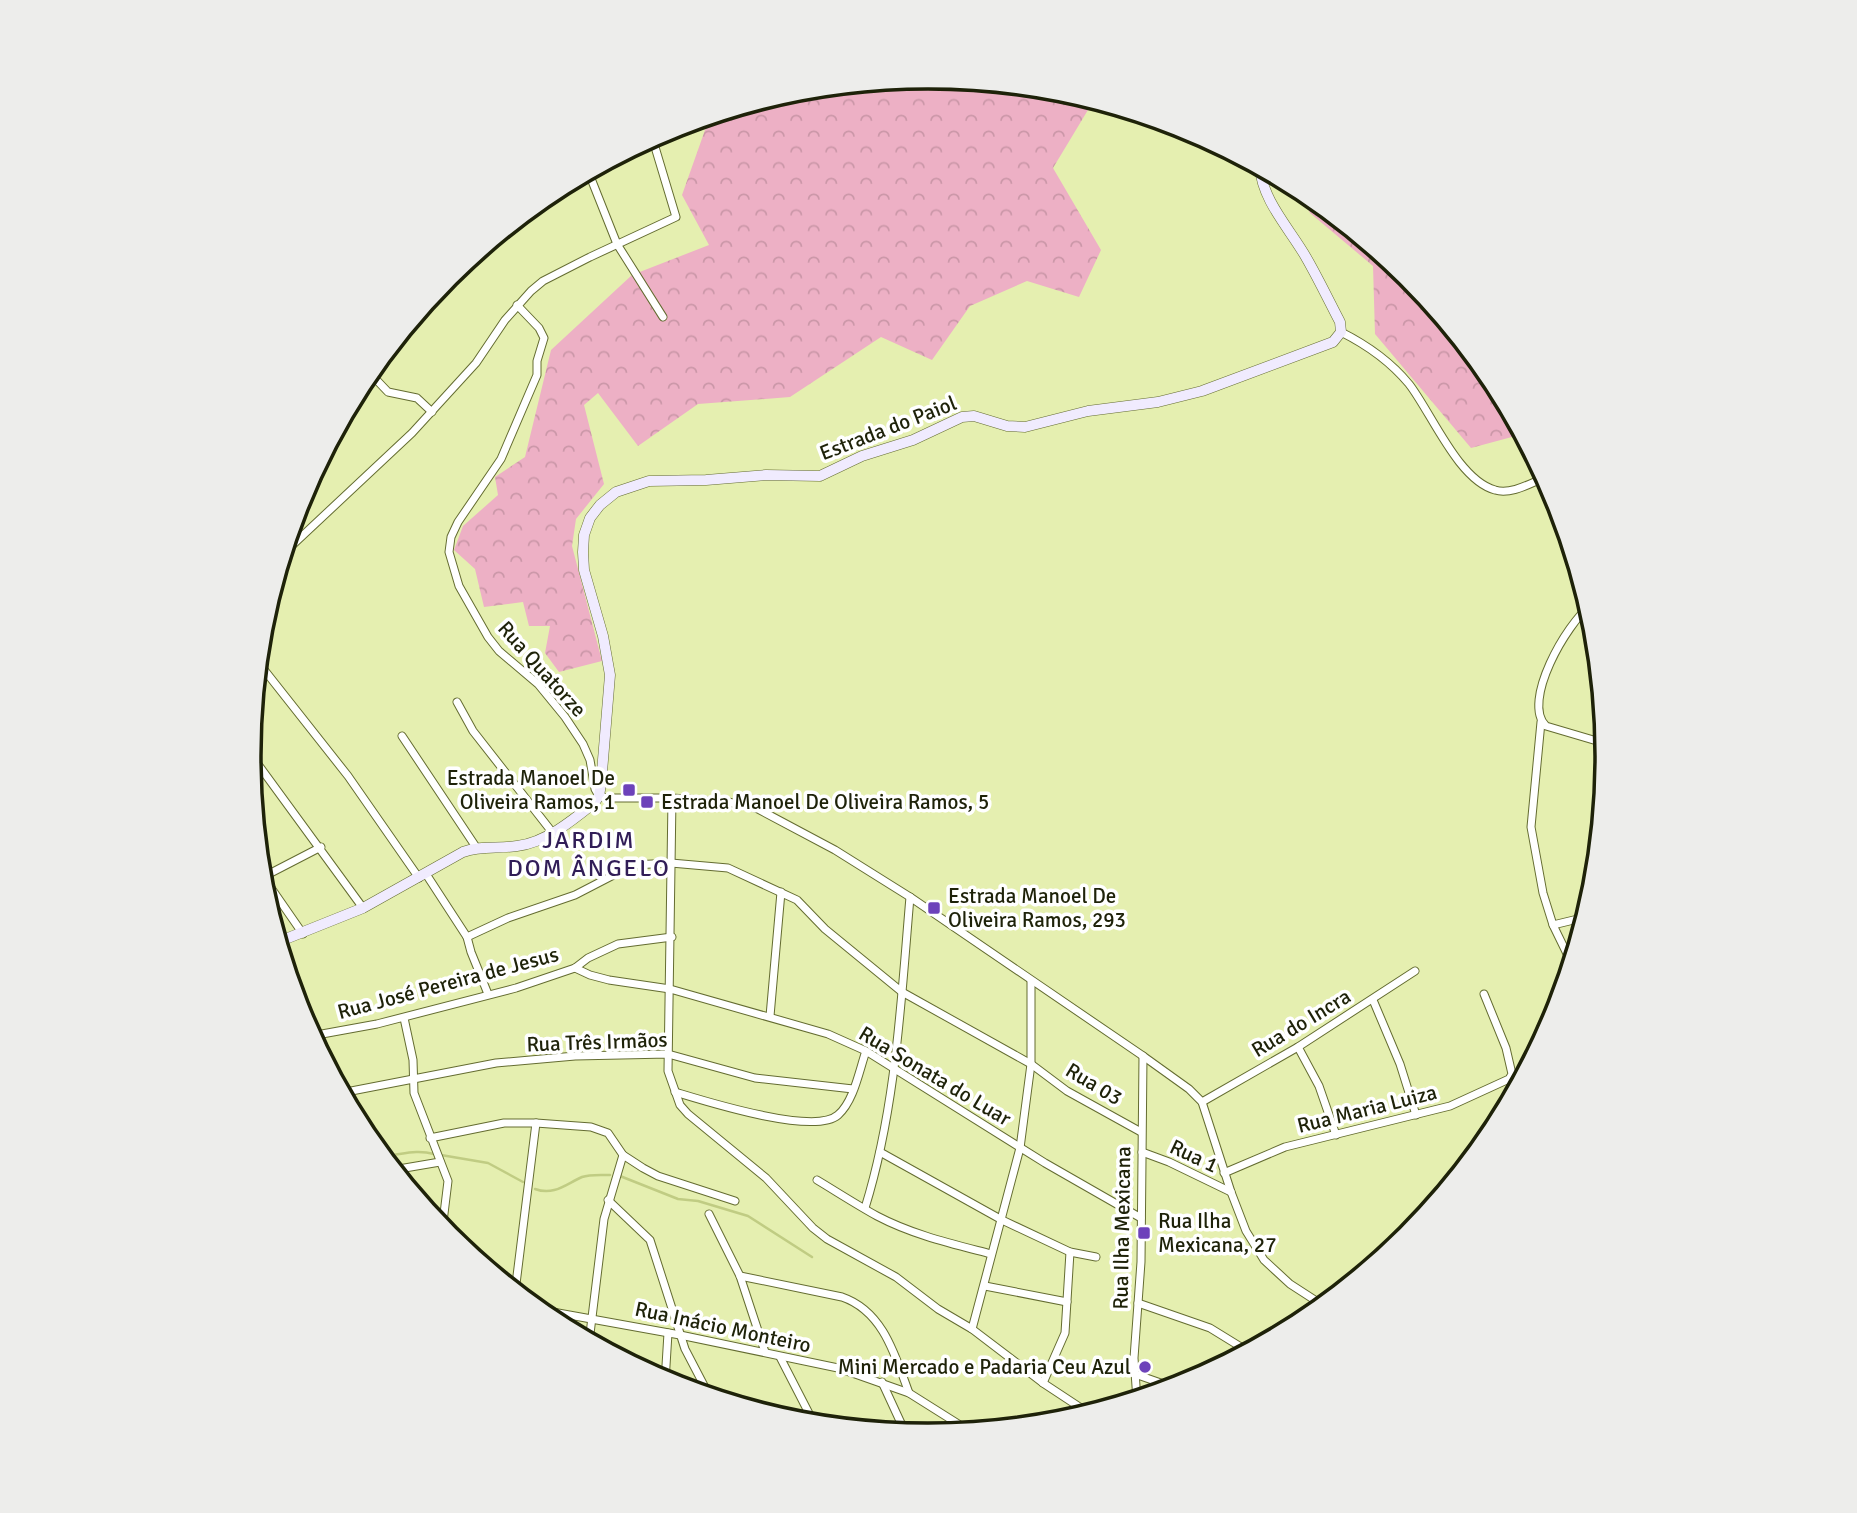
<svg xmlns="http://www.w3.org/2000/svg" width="1857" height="1513" font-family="Signika,sans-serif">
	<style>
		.forest { fill: url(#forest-crowns) }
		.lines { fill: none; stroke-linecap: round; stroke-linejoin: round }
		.stream { stroke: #c0cc83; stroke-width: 2.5 }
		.street-casing { stroke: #646c31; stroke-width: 9 }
		.secondary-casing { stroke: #646c31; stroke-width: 11 }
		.street { stroke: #fff; stroke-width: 7 }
		.secondary { stroke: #f0ebfe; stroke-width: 10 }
		.poi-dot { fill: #6d42ba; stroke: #fff; stroke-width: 2.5 }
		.labels { text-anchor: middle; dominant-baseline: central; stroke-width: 7; stroke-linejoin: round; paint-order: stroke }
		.street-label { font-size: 21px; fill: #1e2209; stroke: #fff }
		.poi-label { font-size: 21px; fill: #1e2209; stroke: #fff; text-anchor: start }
		.quarter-label { font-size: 24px; letter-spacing: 2px; fill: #311d57; stroke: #fff }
		.rim { fill: none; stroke: #1e2209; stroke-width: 3.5 }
	</style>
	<defs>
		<pattern id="forest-crowns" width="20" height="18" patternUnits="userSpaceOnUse" patternTransform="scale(1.75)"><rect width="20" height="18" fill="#edb0c5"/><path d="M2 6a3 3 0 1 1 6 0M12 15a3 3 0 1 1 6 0" fill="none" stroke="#cb97a8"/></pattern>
	</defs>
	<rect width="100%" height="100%" fill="#e5efb0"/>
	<g class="forest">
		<path d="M 928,77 L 1061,90 L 1094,100 L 1053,168 L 1101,250 L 1079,297 L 1027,281 L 970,306 L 932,360 L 881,337 L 790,397 L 698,404 L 638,446 L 598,393 L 584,405 L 604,484 L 576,519 L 572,546 L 602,661 L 559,672 L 545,653 L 550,626 L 529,626 L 523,602 L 484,607 L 475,569 L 454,550 L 463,526 L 498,495 L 495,477 L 525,457 L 551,350 L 632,275 L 709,245 L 682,195 L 710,116 L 796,90 Z"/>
		<path d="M 1298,188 L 1409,276 L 1494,379 L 1523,434 L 1471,448 L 1375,334 L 1373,266 L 1310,213 Z"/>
	</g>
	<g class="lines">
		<g class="stream">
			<path d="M 441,1155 L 488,1163 L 523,1182"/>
			<path d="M 382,1156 C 401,1155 415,1149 434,1154"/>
			<path d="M 620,1176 L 678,1199 L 698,1201 L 748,1216 L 812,1257"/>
			<path d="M 535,1189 C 554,1196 566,1184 582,1177 C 590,1174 602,1175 610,1175"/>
		</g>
		<g class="street-casing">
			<g id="street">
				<path d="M 588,171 L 617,244 L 663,317"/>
				<path d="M 517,305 L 539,328 L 544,338 L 537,361 L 537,375 L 501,459 L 458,522 L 451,537 L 449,552 L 459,586 L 488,637 L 499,651 L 538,684 L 565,717 L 583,744 L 590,760 L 595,789 L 599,796 L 607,798 L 672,798 L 728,802 L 756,808 L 835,850 L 910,897 L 1143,1056 L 1189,1089 L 1202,1102 L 1231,1192 L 1246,1231 L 1264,1260 L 1290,1284 L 1324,1306"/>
				<path d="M 421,309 L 422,307"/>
				<path d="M 1341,332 C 1367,345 1390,361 1409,384 C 1431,412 1458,480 1495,490 C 1511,495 1531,483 1546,477"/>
				<path d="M 369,372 L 388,392 L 417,398 L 432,412"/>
				<path d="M 284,553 L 412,433 L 476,363 L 505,320 L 531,291 L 543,281 L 590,257 L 676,217 L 652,137"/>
				<path d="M 1590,606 C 1567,623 1521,702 1546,726 L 1607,744"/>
				<path d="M 258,662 L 348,776 L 419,878"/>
				<path d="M 457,702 L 473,731 L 552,832"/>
				<path d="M 1541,722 L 1531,827 L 1543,893 L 1553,925 L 1572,964"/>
				<path d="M 402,736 L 476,847"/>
				<path d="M 1596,740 L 1604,719"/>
				<path d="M 249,752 L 363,908"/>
				<path d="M 672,798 L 668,1071 L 680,1105 L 688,1114 L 766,1178 L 813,1228 L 827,1239 L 896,1277 L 938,1309 L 972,1329 L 1043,1383 L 1090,1414"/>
				<path d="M 260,872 L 303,934"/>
				<path d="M 426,874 L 467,937 L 471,952 L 488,994"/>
				<path d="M 263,877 L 321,847"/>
				<path d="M 1553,925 L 1586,917"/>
				<path d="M 467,937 L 508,918 L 575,895 L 633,865 L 671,863 L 728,868 L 797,900 L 825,929 L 902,992 L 1031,1064 L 1067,1091 L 1141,1132"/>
				<path d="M 575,968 L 590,975 L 609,980 L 670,989 L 828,1034 L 866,1051 L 1045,1163 L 1141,1218"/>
				<path d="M 1373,1000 L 1400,1064 L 1416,1115"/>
				<path d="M 770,1016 L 781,892"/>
				<path d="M 404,1018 L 413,1060 L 414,1093 L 448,1181 L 442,1230"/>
				<path d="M 311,1036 L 377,1024 L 516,988 L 575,968 L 588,958 L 618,944 L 672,937"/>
				<path d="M 1298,1047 L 1319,1086 L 1336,1135"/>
				<path d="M 675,1092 C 705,1101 814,1136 838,1115 C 854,1101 859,1071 866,1051"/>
				<path d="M 341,1093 L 496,1063 L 575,1056 L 668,1054 L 755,1078 L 853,1089"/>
				<path d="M 1202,1102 L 1298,1047 L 1415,971"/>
				<path d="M 430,1138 L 504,1123 L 536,1123 L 591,1127 L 608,1133 L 623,1155 L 643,1168 L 658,1176 L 735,1201"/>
				<path d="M 880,1152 L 1002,1220 L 1070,1252 L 1096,1257"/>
				<path d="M 1142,1152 L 1169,1162 L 1231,1192"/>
				<path d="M 393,1170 L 440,1162"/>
				<path d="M 1224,1173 L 1285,1147 L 1450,1106 L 1509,1079 L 1512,1074 L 1506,1048 L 1484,994"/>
				<path d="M 817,1180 C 837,1192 857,1205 877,1216 C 913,1235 953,1244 991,1254"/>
				<path d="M 608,1200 L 650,1240 L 685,1349 L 710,1397"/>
				<path d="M 865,1208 C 896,1108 901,1001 910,897"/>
				<path d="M 709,1214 L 740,1276 L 765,1352"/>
				<path d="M 740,1276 L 842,1297 C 883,1311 895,1355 909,1393"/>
				<path d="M 985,1286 L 1067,1302"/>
				<path d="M 515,1292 L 536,1123"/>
				<path d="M 1138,1303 L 1210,1328 L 1249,1352"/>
				<path d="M 1322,1305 L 1390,1252"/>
				<path d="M 536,1309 L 680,1335 L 838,1368 L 909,1393 L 971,1432"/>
				<path d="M 972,1329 L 1020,1148 L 1031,1064 L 1031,981"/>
				<path d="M 589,1342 L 604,1219 L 623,1155"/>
				<path d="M 780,1357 L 815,1425"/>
				<path d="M 1135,1374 L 1175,1388"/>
				<path d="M 665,1382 L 668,1333"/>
				<path d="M 882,1382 L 906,1434"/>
				<path d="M 1043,1383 L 1065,1333 L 1070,1252"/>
				<path d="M 1137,1400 L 1134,1358 L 1141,1262 L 1143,1056"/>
			</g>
		</g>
		<g class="secondary-casing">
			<path id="secondary" d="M 278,942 L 363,908 L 463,852 C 481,845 498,849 517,846 C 545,843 573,820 594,803 L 599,796 L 601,784 L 610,675 L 603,636 L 584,570 L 583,552 L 584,535 L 590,518 L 600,505 L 616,492 L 649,481 L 706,480 L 766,475 L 820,476 L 862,456 L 913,440 L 962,417 L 974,416 L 1007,426 L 1025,427 L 1088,411 L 1158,402 L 1202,391 L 1333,342 L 1341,332 L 1340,322 C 1329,301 1319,280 1307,259 C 1291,230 1262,201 1260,167"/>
		</g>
		<use href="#street" class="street"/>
		<use href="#secondary" class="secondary"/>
	</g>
	<g class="poi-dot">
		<rect x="622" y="783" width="14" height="14" rx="3.5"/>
		<rect x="640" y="795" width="14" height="14" rx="3.5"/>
		<rect x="927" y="901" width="14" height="14" rx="3.5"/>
		<rect x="1137" y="1226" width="14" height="14" rx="3.5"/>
		<circle cx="1145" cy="1367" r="7"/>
	</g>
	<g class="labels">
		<g class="street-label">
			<text transform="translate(888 428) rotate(-21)">Estrada do Paiol</text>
			<text transform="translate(542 669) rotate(48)">Rua Quatorze</text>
			<text transform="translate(448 983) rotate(-15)">Rua José Pereira de Jesus</text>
			<text transform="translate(1301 1023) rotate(-31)">Rua do Incra</text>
			<text transform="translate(597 1042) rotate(-2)">Rua Três Irmãos</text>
			<text transform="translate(935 1076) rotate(31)">Rua Sonata do Luar</text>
			<text transform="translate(1094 1084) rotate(31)">Rua 03</text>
			<text transform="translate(1367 1109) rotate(-14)">Rua Maria Luiza</text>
			<text transform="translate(1194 1156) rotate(25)">Rua 1</text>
			<text transform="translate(1122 1228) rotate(-89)">Rua Ilha Mexicana</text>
			<text transform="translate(723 1327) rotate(12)">Rua Inácio Monteiro</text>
		</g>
		<g class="poi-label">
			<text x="615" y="778" text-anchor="end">Estrada Manoel De<tspan x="615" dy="24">Oliveira Ramos, 1</tspan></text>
			<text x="661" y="802">Estrada Manoel De Oliveira Ramos, 5</text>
			<text x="948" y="896">Estrada Manoel De<tspan x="948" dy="24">Oliveira Ramos, 293</tspan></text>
			<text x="1158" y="1221">Rua Ilha<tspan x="1158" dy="24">Mexicana, 27</tspan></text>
			<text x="1131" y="1367" text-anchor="end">Mini Mercado e Padaria Ceu Azul</text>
		</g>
		<g class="quarter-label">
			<text x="589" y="840">JARDIM<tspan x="589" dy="28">DOM ÂNGELO</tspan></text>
		</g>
	</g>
	<path d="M0 0H1857V1513H0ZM261 756a667 667 0 1 1 1334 0a667 667 0 1 1-1334 0Z" fill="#ededeb" fill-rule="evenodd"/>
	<path class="rim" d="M261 756a667 667 0 1 1 1334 0a667 667 0 1 1-1334 0Z"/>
</svg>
